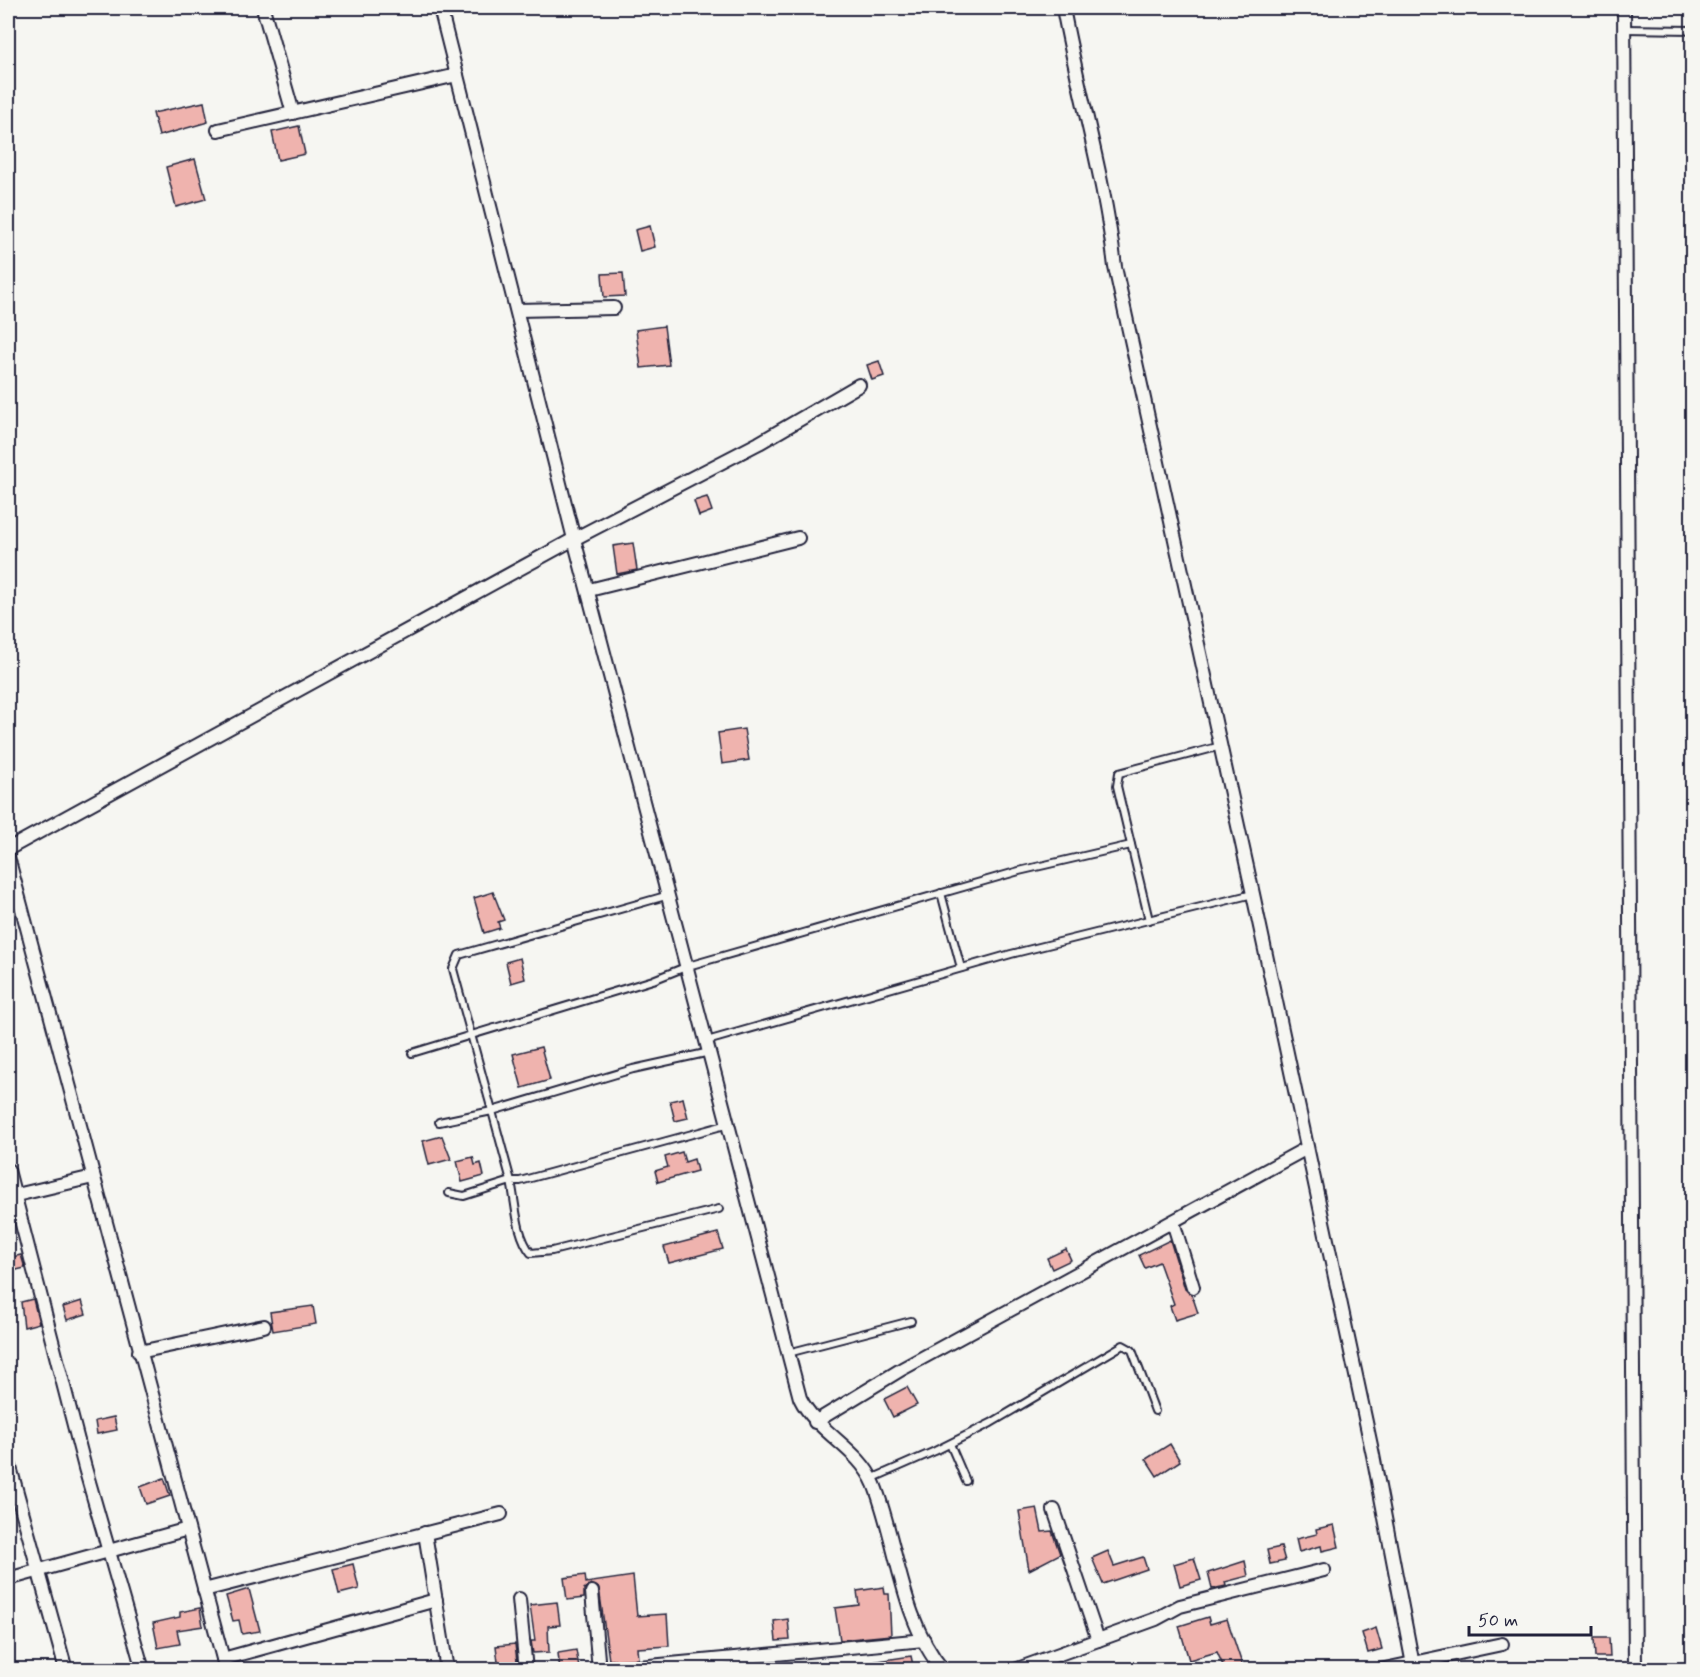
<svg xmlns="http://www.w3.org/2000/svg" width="1700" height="1677" font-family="Mynerve,sans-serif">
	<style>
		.building { fill: #efb3ae; stroke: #22223b; stroke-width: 1.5 }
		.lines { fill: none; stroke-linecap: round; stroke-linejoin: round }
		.service-casing { stroke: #22223b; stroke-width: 10 }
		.minor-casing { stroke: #22223b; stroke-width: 16 }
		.service { stroke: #f6f6f2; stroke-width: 6 }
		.minor { stroke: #f6f6f2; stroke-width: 12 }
	</style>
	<rect width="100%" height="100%" fill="#f6f6f2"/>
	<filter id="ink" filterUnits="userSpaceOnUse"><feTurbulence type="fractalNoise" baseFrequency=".0167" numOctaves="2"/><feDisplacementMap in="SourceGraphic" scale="12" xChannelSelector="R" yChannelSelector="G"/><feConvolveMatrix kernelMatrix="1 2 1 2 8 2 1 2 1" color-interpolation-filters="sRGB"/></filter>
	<g filter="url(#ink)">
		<g class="building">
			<path d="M 204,102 L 208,122 L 159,136 L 153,113 Z"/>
			<path d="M 299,126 L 305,154 L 278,160 L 272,132 Z"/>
			<path d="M 195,159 L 206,199 L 176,207 L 166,167 Z"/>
			<path d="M 650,226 L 655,247 L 640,251 L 635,230 Z"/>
			<path d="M 623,273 L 625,296 L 604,297 L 602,274 Z"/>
			<path d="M 664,326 L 669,365 L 641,368 L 636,330 Z"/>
			<path d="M 879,361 L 884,376 L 872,380 L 867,365 Z"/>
			<path d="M 707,497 L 712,511 L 699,516 L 694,501 Z"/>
			<path d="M 633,543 L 637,570 L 617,574 L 613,546 Z"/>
			<path d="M 744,729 L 749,760 L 722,764 L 718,733 Z"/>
			<path d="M 493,892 L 504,920 L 498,922 L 500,928 L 484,933 L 474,898 Z"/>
			<path d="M 520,958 L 525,979 L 511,983 L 506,962 Z"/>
			<path d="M 541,1047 L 550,1080 L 522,1088 L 513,1054 Z"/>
			<path d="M 683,1098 L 688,1118 L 675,1121 L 670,1101 Z"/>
			<path d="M 442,1136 L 451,1159 L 429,1165 L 423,1141 Z"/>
			<path d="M 682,1152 L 685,1162 L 694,1159 L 697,1171 L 658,1182 L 655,1171 L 668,1167 L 665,1157 Z"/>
			<path d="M 473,1157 L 475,1165 L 481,1163 L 484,1176 L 462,1182 L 457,1161 Z"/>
			<path d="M 718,1233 L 723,1249 L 669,1263 L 664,1247 Z"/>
			<path d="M 1170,1240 L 1185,1289 L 1192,1295 L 1198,1313 L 1175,1320 L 1170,1306 L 1174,1304 L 1159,1262 L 1145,1268 L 1139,1255 Z"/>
			<path d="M 1066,1249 L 1071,1260 L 1052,1269 L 1047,1258 Z"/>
			<path d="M 21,1255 L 25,1268 L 8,1272 L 8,1258 Z"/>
			<path d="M 33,1299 L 39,1323 L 24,1327 L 21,1302 Z"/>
			<path d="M 82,1301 L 86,1314 L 67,1320 L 63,1307 Z"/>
			<path d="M 313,1306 L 316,1324 L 273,1331 L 270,1312 Z"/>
			<path d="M 907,1387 L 917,1405 L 893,1417 L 884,1399 Z"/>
			<path d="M 114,1417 L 117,1430 L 97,1434 L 95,1421 Z"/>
			<path d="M 1170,1444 L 1180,1461 L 1157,1476 L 1146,1459 Z"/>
			<path d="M 164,1478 L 170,1496 L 146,1504 L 140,1487 Z"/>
			<path d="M 1037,1508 L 1042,1532 L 1052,1531 L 1060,1554 L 1029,1570 L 1019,1511 Z"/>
			<path d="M 1334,1525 L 1339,1547 L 1322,1551 L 1321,1546 L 1299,1552 L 1296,1539 L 1317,1534 L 1316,1529 Z"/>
			<path d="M 1281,1547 L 1285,1561 L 1270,1564 L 1267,1550 Z"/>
			<path d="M 1108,1551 L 1114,1566 L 1143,1557 L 1147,1569 L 1103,1584 L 1092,1558 Z"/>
			<path d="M 1194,1558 L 1201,1580 L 1180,1586 L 1174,1564 Z"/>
			<path d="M 1245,1561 L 1248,1576 L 1225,1582 L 1226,1586 L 1212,1589 L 1208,1573 Z"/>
			<path d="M 353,1564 L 359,1589 L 339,1594 L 333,1569 Z"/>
			<path d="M 585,1575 L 586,1583 L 633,1576 L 637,1616 L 667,1614 L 669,1646 L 637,1648 L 638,1659 L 609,1660 L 599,1588 L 591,1584 L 584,1589 L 584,1598 L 567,1600 L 564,1578 Z"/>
			<path d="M 884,1587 L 885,1594 L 889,1594 L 891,1635 L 840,1640 L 835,1608 L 859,1605 L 857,1591 Z"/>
			<path d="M 249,1589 L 260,1631 L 242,1634 L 239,1620 L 233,1621 L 226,1596 Z"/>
			<path d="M 557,1602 L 560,1625 L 548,1626 L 549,1652 L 533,1653 L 531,1641 L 535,1641 L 530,1605 Z"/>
			<path d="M 200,1608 L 203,1626 L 177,1630 L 180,1644 L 158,1648 L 153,1623 L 180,1617 L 180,1612 Z"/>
			<path d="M 1208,1617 L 1210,1624 L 1227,1619 L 1244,1670 L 1225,1670 L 1217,1652 L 1189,1660 L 1179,1626 Z"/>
			<path d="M 788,1619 L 790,1640 L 776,1641 L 774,1621 Z"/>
			<path d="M 1376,1628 L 1382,1649 L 1368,1653 L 1362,1633 Z"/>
			<path d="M 1594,1638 L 1609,1638 L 1610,1657 L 1595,1657 Z"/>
			<path d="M 515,1644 L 518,1670 L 499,1670 L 496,1646 Z"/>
			<path d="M 576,1650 L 579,1668 L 560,1670 L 558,1653 Z"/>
			<path d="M 911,1656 L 914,1670 L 873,1670 L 872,1662 Z"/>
		</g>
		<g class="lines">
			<g class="service-casing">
				<g id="service">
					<path d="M 1624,29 L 1692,30"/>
					<path d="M 941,893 L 961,968"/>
					<path d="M 669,895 L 459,955 L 453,969 L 492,1111 L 633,1069 L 710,1052"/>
					<path d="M 1149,920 L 1117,786 L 1119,773 L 1221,746"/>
					<path d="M 707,1041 L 1011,954 L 1253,894"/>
					<path d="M 412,1053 L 653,980 L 688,966 L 1019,871 L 1131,845"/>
					<path d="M 439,1122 L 492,1111 L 511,1181 L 520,1181 L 729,1124"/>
					<path d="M 449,1193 L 464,1196 L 511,1181 C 516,1204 516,1235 531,1253 L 552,1251 L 719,1209"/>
					<path d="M 788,1353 L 911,1321"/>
					<path d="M 950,1444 L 966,1481"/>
					<path d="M 871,1479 L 935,1451 L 991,1423 L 1123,1345 L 1132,1350 L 1155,1411"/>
				</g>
			</g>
			<g class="minor-casing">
				<g id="minor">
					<path d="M 263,8 L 293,113"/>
					<path d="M 440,8 L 574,539 L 800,1398 C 817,1433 859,1448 874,1484 C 897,1541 901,1621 943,1670"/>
					<path d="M 1063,8 C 1079,95 1105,179 1115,267 L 1253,894 L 1373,1455 L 1414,1670"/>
					<path d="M 1624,8 L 1635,1670"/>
					<path d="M 218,130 L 457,75"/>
					<path d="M 517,310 L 614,308"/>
					<path d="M 589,590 L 798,538"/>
					<path d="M 8,849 L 574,539 L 759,443 L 859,385"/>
					<path d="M 8,857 L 226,1670"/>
					<path d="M 8,1170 L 85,1468 L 143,1670"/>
					<path d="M 8,1197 L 93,1177"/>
					<path d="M 1173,1222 L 1193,1287"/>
					<path d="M 139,1352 L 264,1326"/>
					<path d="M 815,1422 L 902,1369 L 1307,1148"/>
					<path d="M 8,1460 L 66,1670"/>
					<path d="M 425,1533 L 447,1670"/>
					<path d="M 8,1579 L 188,1529"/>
					<path d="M 204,1590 L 501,1514"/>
					<path d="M 592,1592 L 599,1670"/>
					<path d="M 519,1599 L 526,1670"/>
					<path d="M 1098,1640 L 1156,1619 L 1180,1606 L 1324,1570"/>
					<path d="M 223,1659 L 436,1600"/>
					<path d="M 607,1670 L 924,1640"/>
					<path d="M 1015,1670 L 1098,1640 L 1054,1510"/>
					<path d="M 1380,1670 L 1502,1644"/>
				</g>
			</g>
			<use href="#service" class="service"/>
			<use href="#minor" class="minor"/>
		</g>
	</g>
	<rect width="1700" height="1677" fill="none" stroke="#f6f6f2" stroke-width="30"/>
	<rect x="15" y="15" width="1670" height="1647" fill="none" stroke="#22223b" stroke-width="2" filter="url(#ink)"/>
	<path d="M1469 1626v9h122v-9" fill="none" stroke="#22223b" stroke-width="3"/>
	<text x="1478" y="1626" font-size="18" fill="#22223b" stroke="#f6f6f2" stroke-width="4.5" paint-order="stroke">50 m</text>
</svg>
